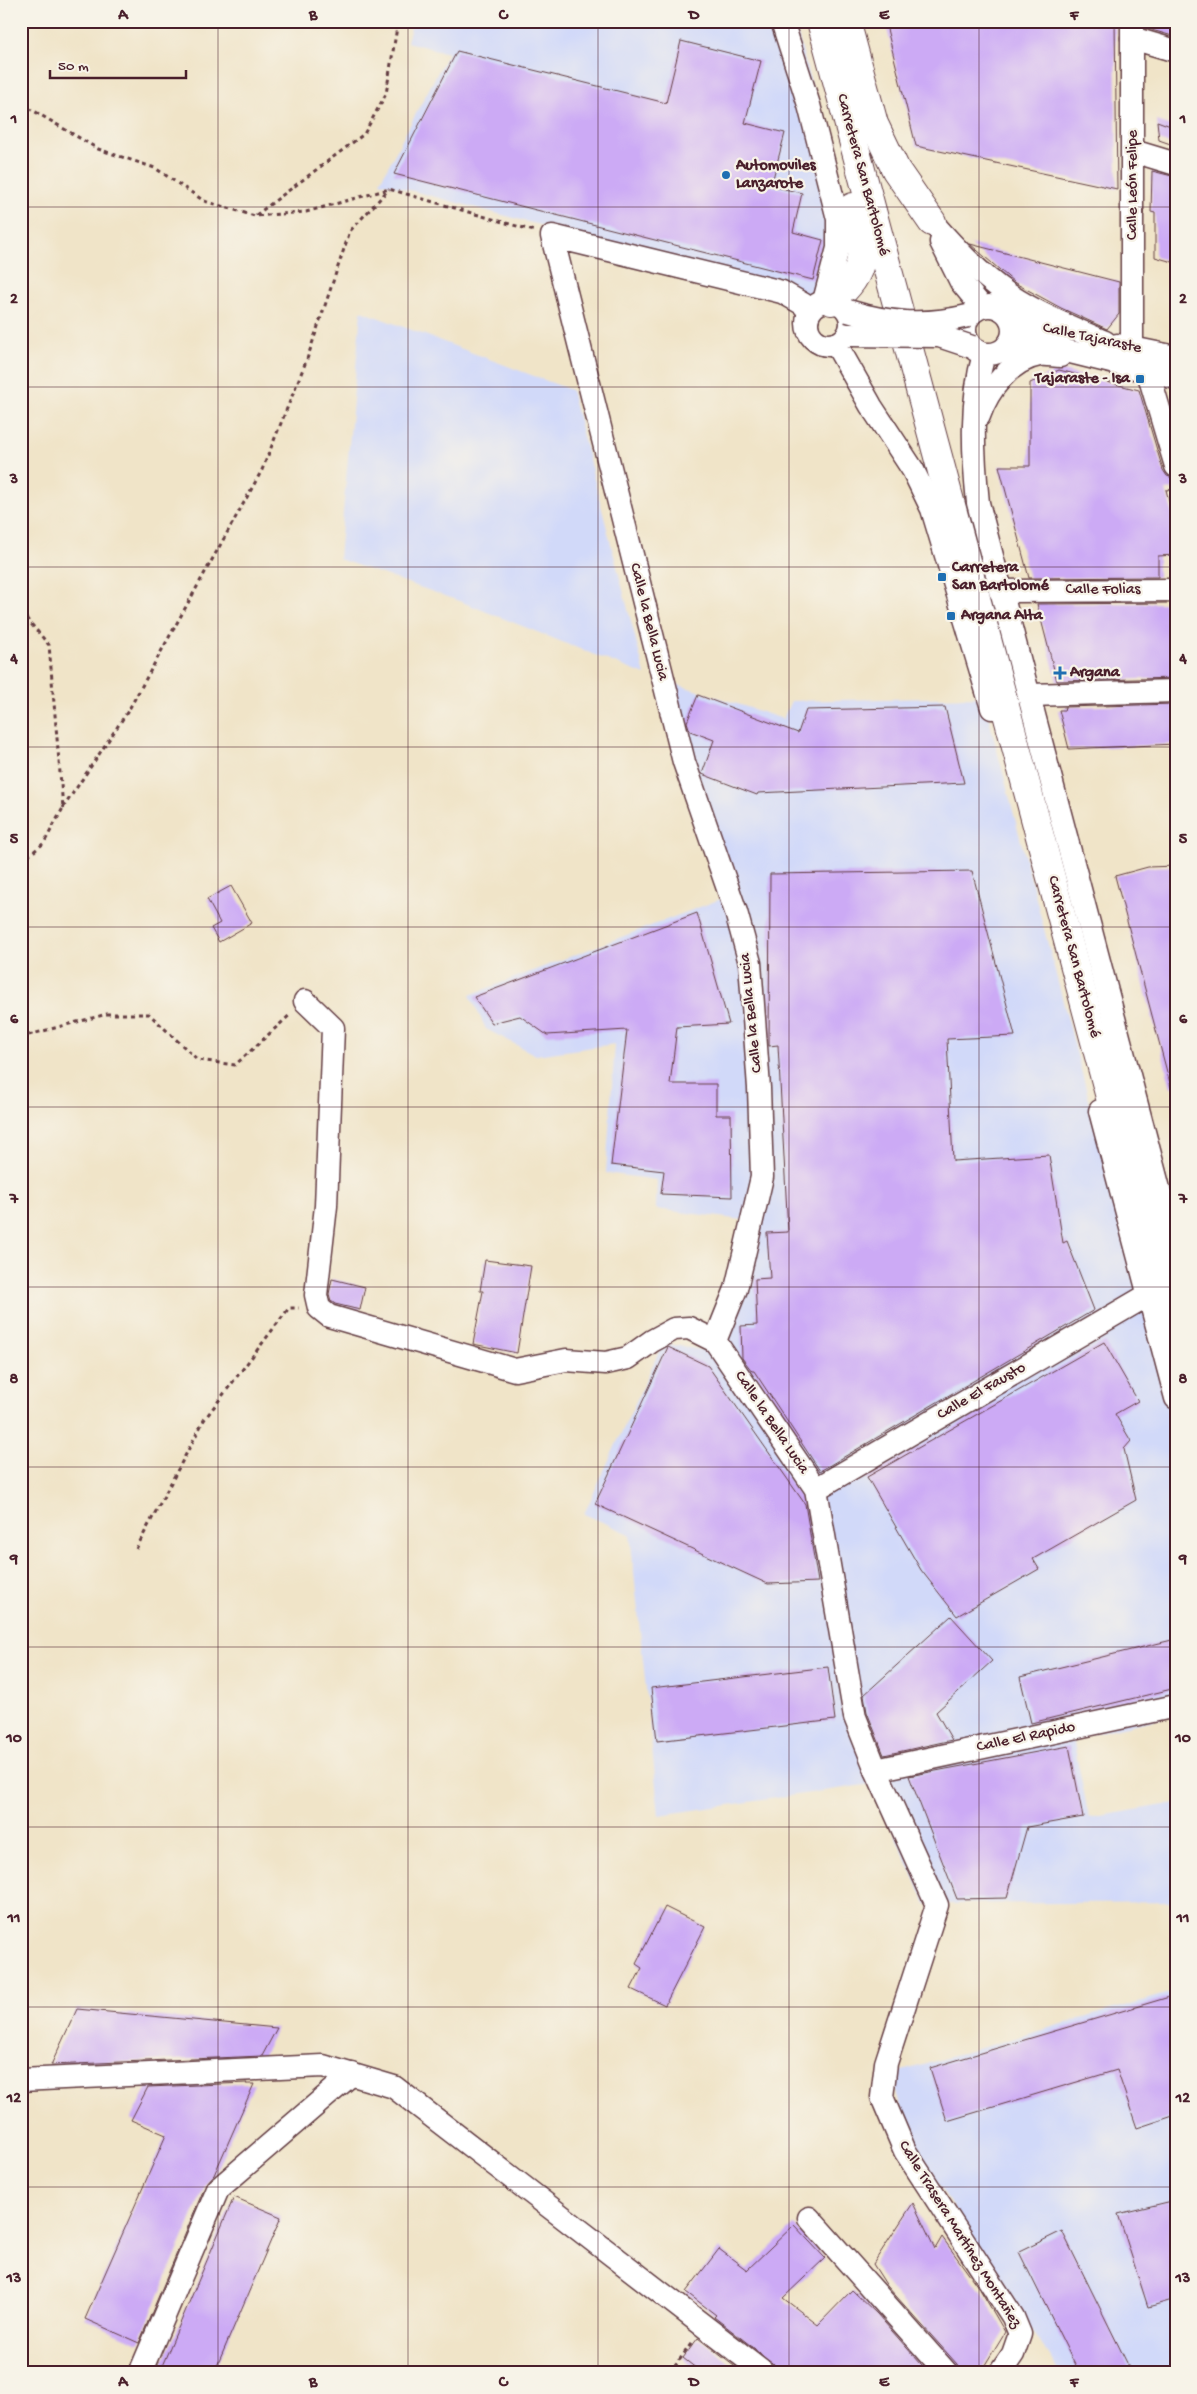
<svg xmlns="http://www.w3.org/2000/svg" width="1197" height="2394" font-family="'Gochi Hand',sans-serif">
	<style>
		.built { fill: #d1d9f9 }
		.building { fill: #ccaaf5 }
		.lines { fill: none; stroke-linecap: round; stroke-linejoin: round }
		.minor-casing { stroke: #633d43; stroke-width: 25 }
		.major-casing { stroke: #633d43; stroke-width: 30 }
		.path { stroke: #633d43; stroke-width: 3; stroke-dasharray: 4 4; stroke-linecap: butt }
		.minor { stroke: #fff; stroke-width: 22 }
		.major { stroke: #fff; stroke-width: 28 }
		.minor-bridge-casing { stroke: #633d43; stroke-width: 25; stroke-linecap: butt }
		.minor-bridge { stroke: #fff; stroke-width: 22 }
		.grid { fill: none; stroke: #4a1f2b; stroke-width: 1; stroke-opacity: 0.55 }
		.poi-dot { fill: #1f6fb2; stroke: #f7f3e8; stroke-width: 2 }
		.labels { text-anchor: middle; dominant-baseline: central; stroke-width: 4.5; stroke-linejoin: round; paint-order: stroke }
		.poi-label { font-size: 16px; font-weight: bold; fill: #4a1f2b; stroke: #f7f3e8; text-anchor: start }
		.street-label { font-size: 16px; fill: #4a1f2b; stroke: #f7f3e8 }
		.neatline { fill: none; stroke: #4a1f2b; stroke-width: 2 }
		.grid-label { font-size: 16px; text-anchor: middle; font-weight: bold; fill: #4a1f2b }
	</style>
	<rect width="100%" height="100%" fill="#f7f3e8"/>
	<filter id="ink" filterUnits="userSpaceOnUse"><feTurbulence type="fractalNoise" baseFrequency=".02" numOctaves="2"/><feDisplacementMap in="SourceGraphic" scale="10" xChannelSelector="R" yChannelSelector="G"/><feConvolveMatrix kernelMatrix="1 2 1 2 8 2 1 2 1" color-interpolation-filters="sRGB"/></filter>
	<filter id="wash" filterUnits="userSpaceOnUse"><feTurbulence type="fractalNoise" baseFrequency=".0096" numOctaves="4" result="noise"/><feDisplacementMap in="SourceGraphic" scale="20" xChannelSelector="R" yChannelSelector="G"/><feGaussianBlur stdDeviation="1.12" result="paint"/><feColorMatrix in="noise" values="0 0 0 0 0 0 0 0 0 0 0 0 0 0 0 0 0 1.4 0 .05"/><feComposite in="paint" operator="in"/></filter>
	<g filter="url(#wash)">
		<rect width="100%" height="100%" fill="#f0e4c8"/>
		<g class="built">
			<path d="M 413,21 L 794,21 L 853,237 L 845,273 L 807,297 L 380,182 L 448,53 L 407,42 Z"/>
			<path d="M 361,311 L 571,390 L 645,675 L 462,602 L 339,559 Z"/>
			<path d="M 670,682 L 783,719 L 791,701 L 983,697 L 1176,1431 L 1176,1715 L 1073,1738 L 1089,1818 L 1176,1803 L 1176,1902 L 926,1904 L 872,1784 L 659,1815 L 630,1534 L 584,1514 L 663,1343 L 701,1350 L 723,1293 L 744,1220 L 656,1209 L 657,1180 L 606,1173 L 615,1044 L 536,1055 L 486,1029 L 470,995 L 734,894 Z"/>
			<path d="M 1176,1991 L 1176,2373 L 1060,2373 L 909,2140 L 892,2074 Z"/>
		</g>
		<g id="blocks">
			<g class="building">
				<path d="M 885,21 L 1115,21 L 1117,189 L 916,146 Z"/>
				<path d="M 1145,21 L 1176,21 L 1176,37 L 1145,28 Z"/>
				<path d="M 681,41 L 761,61 L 745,123 L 785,133 L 771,186 L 802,193 L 793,232 L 823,240 L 813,280 L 394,174 L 457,51 L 666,103 Z"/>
				<path d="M 1157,121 L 1176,128 L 1176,146 L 1159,140 Z"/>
				<path d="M 1152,171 L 1176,177 L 1176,263 L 1155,257 L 1155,213 L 1151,212 Z"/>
				<path d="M 970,244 L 1119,282 L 1119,314 L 1107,329 L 1061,308 L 1015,283 Z"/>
				<path d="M 1059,370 L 1139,390 L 1163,470 L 1167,476 L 1176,479 L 1176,489 L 1166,490 L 1176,527 L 1176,555 L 1158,556 L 1158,577 L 1029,578 L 999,466 L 1030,466 L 1030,383 Z"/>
				<path d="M 1176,603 L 1176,678 L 1057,681 L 1037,604 Z"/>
				<path d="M 698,695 L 798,733 L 806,710 L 945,707 L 964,783 L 758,793 L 757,795 L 702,774 L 714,740 L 690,731 L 687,722 Z"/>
				<path d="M 1176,704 L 1176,744 L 1069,749 L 1059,710 L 1065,710 L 1064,707 Z"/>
				<path d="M 1176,866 L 1176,1086 L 1171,1087 L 1115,876 L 1148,867 Z"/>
				<path d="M 972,871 L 1015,1036 L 947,1039 L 953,1161 L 1049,1155 L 1063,1243 L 1067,1241 L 1094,1310 L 820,1471 L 754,1371 L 752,1371 L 742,1358 L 741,1326 L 757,1325 L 755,1279 L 770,1278 L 767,1233 L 788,1232 L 778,1045 L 769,1046 L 770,874 Z"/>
				<path d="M 231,886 L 252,923 L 219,942 L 211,928 L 220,923 L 207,899 Z"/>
				<path d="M 697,913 L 729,1024 L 677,1027 L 670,1084 L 716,1084 L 716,1115 L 731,1115 L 732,1197 L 661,1194 L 664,1171 L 611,1165 L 627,1030 L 547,1035 L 520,1016 L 492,1023 L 474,997 Z"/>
				<path d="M 485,1260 L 531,1266 L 517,1353 L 473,1344 L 483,1291 L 480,1291 Z"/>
				<path d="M 332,1279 L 365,1287 L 360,1310 L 335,1304 L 331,1301 L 329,1294 Z"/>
				<path d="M 1104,1342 L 1138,1401 L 1115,1414 L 1131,1441 L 1124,1449 L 1136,1500 L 1033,1559 L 1039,1569 L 957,1616 L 921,1570 L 867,1477 Z"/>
				<path d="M 668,1347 L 708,1366 L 805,1504 L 818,1582 L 768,1584 L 595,1504 Z"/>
				<path d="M 951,1616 L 992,1661 L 936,1712 L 952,1740 L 884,1755 L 867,1712 L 864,1695 Z"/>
				<path d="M 1176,1639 L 1176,1688 L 1031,1723 L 1020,1677 Z"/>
				<path d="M 828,1667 L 835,1720 L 657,1741 L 651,1688 Z"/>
				<path d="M 1069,1746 L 1083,1817 L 1027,1827 L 1007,1898 L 957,1899 L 909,1776 Z"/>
				<path d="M 665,1907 L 705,1927 L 665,2005 L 631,1989 L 642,1968 L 636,1964 Z"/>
				<path d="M 1176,1995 L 1176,2115 L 1137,2128 L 1117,2070 L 947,2121 L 930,2068 Z"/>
				<path d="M 77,2009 L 277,2028 L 262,2056 L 51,2065 Z"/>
				<path d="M 247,2083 L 246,2084 L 254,2084 L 214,2175 L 206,2184 L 139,2343 L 85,2319 L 166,2135 L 131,2120 L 148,2087 Z"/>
				<path d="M 234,2197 L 281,2217 L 214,2373 L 159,2373 Z"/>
				<path d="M 1176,2200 L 1176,2299 L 1148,2307 L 1118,2214 Z"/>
				<path d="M 913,2203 L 935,2249 L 942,2237 L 981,2291 L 1005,2332 L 980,2373 L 960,2373 L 957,2364 L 887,2286 L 873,2264 Z"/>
				<path d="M 794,2225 L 825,2258 L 783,2298 L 818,2325 L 852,2290 L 877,2314 L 929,2373 L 778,2373 L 773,2363 L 714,2317 L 716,2315 L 686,2292 L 719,2249 L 747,2270 Z"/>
				<path d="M 1062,2231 L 1132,2373 L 1079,2373 L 1019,2252 Z"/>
				<path d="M 698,2338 L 743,2373 L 702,2373 L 683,2358 Z"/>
			</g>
		</g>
	</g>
	<g filter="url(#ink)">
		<use href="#blocks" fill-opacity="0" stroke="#633d43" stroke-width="1"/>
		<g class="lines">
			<g class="minor-casing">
				<g id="minor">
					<path d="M 782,21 L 809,105 L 838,219 L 838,248 L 824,301"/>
					<path d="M 1132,38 L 1176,51"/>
					<path d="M 1133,151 L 1176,164"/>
					<path d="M 932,222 C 955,248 979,274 1008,294 C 1038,314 1072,328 1105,342"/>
					<path d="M 941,242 L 961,282 L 981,306"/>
					<circle cx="829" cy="323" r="22"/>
					<circle cx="989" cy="330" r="24"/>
					<path d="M 809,312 L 803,304 L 782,292 L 552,236 L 684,762 L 736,912 L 750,963 L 759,1088 L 762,1177 L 736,1289 L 715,1341 L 816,1489 L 855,1717 L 876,1770 L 937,1905 L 886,2063 L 882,2097 L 905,2151 L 1013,2317 L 1020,2334 L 1013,2354 L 1000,2373"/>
					<path d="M 1010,318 L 1026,325 L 1062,333"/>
					<path d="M 836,344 L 871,406 L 913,470 L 932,509 L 992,708"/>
					<path d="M 1117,345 L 1176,357"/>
					<path d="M 1007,346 L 1022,342 L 1034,343 L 1176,378"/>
					<path d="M 1132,348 L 1132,21"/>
					<path d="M 984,354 C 970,402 973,454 978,503 L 1176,1253"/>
					<path d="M 1148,372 L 1176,466"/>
					<path d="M 979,416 C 988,390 1010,360 1040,355 C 1046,354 1054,356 1060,356"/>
					<path d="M 1000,591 L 1176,590"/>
					<path d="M 1029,695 L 1176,691"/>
					<path d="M 305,1001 L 333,1028 L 326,1206 L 316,1295 L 319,1308 L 329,1316 L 515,1370 L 566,1360 L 606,1363 L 628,1358 L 652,1341 L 674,1329 L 689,1328 L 715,1341"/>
					<path d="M 1100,1111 L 1176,1398"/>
					<path d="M 816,1489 L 1148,1295"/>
					<path d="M 876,1770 L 1176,1706"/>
					<path d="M 21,2080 L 323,2066 L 394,2087 L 765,2373"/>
					<path d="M 809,2218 L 947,2373"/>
					<path d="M 140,2373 L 218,2189 L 352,2074"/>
				</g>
			</g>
			<g class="major-casing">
				<g id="major">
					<path d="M 821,21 L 1176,1343"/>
					<path d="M 846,21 L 874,124 L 896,170 L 932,222"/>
					<path d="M 832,301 C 870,271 864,250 853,207"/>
				</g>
			</g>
			<g class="path">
				<path d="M 21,105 L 34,111 L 98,149 L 155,168 L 204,201 L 255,216 L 306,212 L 389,189 L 534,231"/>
				<path d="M 256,215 L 364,134 L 386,94 L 398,21"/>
				<path d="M 21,612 L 49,645 L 63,808 L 44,843 L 21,862"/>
				<path d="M 63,808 L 128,711 L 262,470 L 307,359 L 350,231 L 389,189"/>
				<path d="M 21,1037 L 107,1014 L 149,1014 L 198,1060 L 235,1065 L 291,1014"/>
				<path d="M 136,1549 L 204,1420 L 289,1308 L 299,1308"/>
				<path d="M 670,2373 L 693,2341"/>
			</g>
			<use href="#minor" class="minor"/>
			<use href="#major" class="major"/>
			<g class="minor-bridge-casing">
				<g id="minor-bridge">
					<path d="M 848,311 C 890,324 926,326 968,316"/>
					<path d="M 848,335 L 939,336 L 972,347"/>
				</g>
			</g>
			<use href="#minor-bridge" class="minor-bridge"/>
		</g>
	</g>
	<path class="grid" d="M 218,21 L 218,2373M 408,21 L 408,2373M 598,21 L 598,2373M 789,21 L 789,2373M 979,21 L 979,2373M 21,207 L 1176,207M 21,387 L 1176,387M 21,567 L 1176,567M 21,747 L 1176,747M 21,927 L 1176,927M 21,1107 L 1176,1107M 21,1287 L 1176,1287M 21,1467 L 1176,1467M 21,1647 L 1176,1647M 21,1827 L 1176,1827M 21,2007 L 1176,2007M 21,2187 L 1176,2187"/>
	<g class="poi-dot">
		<circle cx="726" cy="175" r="5"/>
		<rect x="1135" y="374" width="10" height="10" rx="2.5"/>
		<rect x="937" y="572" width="10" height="10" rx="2.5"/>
		<rect x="946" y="611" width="10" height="10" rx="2.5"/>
		<path d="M1057.5 665.5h5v5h5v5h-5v5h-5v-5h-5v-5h5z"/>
	</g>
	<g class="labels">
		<g class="poi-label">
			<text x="736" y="166">Automoviles<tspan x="736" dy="18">Lanzarote</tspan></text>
			<text x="1130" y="379" text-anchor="end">Tajaraste - Isa</text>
			<text x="952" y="568">Carretera<tspan x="952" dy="18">San Bartolomé</tspan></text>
			<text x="961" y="616">Argana Alta</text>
			<text x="1070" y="673">Argana</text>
		</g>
		<g class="street-label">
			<text transform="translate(862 175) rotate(75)">Carretera San Bartolomé</text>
			<text transform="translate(1133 185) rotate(-90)">Calle León Felipe</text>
			<text transform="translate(1092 339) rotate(12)">Calle Tajaraste</text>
			<text x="1103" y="590">Calle Folias</text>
			<text transform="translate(648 622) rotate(76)">Calle la Bella Lucia</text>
			<text transform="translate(1073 957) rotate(75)">Carretera San Bartolomé</text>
			<text transform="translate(752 1013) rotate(-96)">Calle la Bella Lucia</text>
			<text transform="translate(982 1392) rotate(-30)">Calle El Fausto</text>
			<text transform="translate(771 1423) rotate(56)">Calle la Bella Lucia</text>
			<text transform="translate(1026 1738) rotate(-12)">Calle El Rapido</text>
			<text transform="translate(959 2235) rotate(58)">Calle Trasera Martínez Montañez</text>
		</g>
	</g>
	<rect width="1197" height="2394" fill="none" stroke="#f7f3e8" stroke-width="55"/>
	<path d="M50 70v8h136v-8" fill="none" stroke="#4a1f2b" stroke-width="2.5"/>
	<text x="58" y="70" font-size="15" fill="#4a1f2b" stroke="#f7f3e8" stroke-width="4" paint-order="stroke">50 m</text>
	<rect x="28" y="28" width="1142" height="2338" class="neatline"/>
	<g class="grid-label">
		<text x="123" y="19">A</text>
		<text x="313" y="19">B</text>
		<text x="503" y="19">C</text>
		<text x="694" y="19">D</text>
		<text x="884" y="19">E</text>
		<text x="1074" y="19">F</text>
		<text x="14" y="123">1</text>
		<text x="1183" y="123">1</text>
		<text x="14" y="303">2</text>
		<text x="1183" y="303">2</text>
		<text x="14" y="483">3</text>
		<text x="1183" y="483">3</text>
		<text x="14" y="663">4</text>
		<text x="1183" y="663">4</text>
		<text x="14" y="843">5</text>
		<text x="1183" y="843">5</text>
		<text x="14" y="1023">6</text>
		<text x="1183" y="1023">6</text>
		<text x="14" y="1203">7</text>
		<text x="1183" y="1203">7</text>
		<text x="14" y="1383">8</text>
		<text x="1183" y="1383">8</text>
		<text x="14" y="1563">9</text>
		<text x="1183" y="1563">9</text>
		<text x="14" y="1742">10</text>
		<text x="1183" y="1742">10</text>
		<text x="14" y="1922">11</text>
		<text x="1183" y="1922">11</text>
		<text x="14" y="2102">12</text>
		<text x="1183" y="2102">12</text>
		<text x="14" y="2282">13</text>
		<text x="1183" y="2282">13</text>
		<text x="123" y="2386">A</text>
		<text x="313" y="2386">B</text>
		<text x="503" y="2386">C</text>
		<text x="694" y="2386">D</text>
		<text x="884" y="2386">E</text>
		<text x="1074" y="2386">F</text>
	</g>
</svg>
